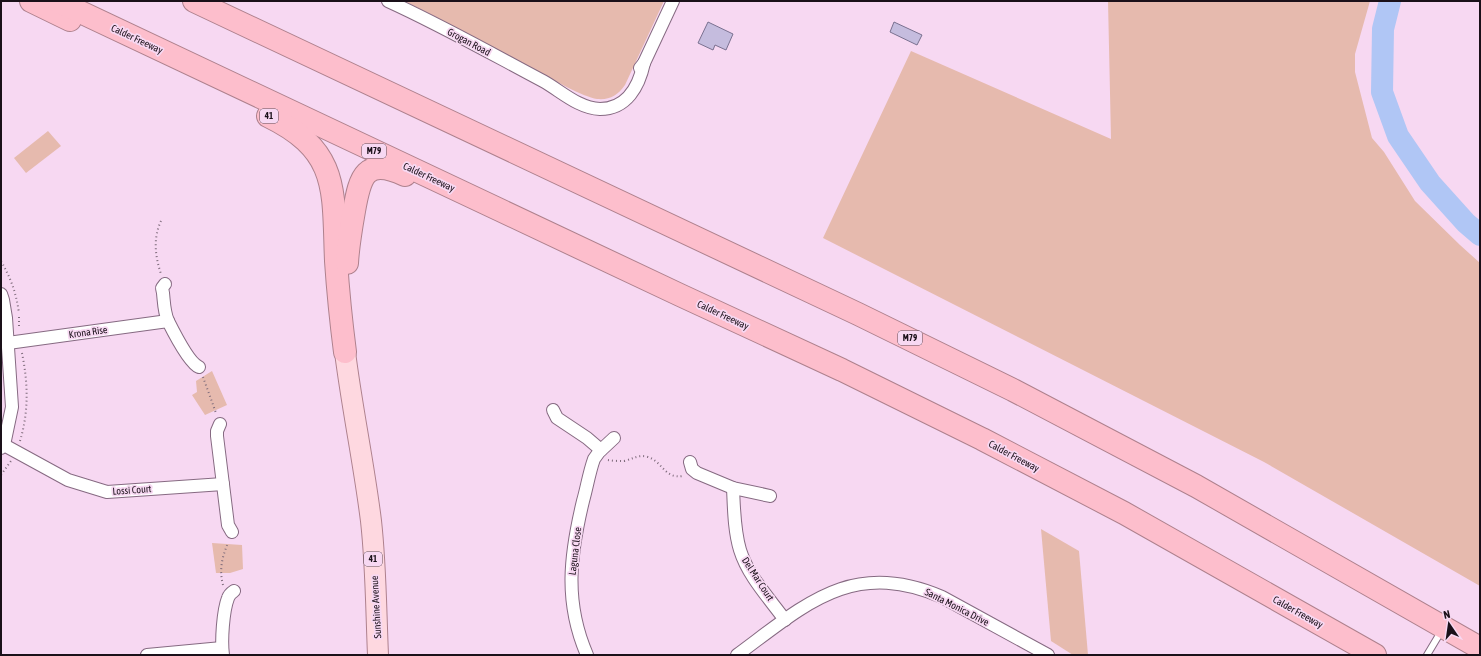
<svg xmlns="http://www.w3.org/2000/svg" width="1481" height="656" font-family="'Asap Condensed',sans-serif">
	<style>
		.green { fill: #e6baae }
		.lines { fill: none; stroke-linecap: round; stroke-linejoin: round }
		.river { stroke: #b0c6f5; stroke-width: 22 }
		.building { fill: #c5bcde; stroke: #7a7190 }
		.lane-casing { stroke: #866a82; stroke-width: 8 }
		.street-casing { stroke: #866a82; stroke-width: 14 }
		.primary-casing { stroke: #ae818d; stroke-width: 22 }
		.highway-casing { stroke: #ae818d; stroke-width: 24 }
		.path { stroke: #7e6b7b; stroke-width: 2; stroke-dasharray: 1 3; stroke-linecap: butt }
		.lane { stroke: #fff; stroke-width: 6 }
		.street { stroke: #fff; stroke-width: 12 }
		.primary { stroke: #fed8e0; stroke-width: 20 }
		.highway { stroke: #fdbecc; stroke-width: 22 }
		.labels { text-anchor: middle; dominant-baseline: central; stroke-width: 3.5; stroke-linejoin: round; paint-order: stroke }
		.shield { fill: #f7d8f2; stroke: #5c4c5a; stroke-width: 1 }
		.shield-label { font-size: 9px; font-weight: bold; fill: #1a1019 }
		.street-label { font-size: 10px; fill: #1a1019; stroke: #f7d8f2 }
	</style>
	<rect width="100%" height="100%" fill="#f7d8f2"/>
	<g class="green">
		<path d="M 404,1 L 664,1 L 625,85 C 617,96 610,100 597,99 C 583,97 552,79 539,72 C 494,48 449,23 404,1 Z"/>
		<path d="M 1108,1 L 1370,1 L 1355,54 L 1355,72 L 1372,138 L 1384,152 L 1415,201 L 1460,245 L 1480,263 L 1480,586 L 1264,462 L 823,238 L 911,51 L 1111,139 Z"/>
		<path d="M 48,131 L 61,146 L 26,173 L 14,158 Z"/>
		<path d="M 212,371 L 227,405 L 205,415 L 192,395 L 197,392 L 196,381 Z"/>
		<path d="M 1041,529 L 1079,551 L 1088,655 L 1073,655 L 1051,641 Z"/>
		<path d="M 212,543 L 242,545 L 243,569 L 230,573 L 216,573 Z"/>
	</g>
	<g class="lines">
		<path class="river" d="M 1390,1 L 1383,29 L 1382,92 L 1398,136 L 1430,183 L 1466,223 L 1480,235"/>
	</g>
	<g class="building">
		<path d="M 708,22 L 733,34 L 726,50 L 715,45 L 713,50 L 698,43 Z"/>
		<path d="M 894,22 L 922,35 L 917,45 L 890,32 Z"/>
	</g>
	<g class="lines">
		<g class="lane-casing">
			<path id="lane" d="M 1427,655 L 1442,630"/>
		</g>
		<g class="street-casing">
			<g id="street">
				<path d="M 388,1 C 441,25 492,54 543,81 C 561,91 578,108 600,109 C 627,109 639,86 644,63"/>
				<path d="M 640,68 L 644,63 L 673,1"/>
				<path d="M 165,284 L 162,288 L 163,293 C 164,302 164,312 168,321 C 173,331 189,363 199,367"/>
				<path d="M 1,294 L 3,300 L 6,318 L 12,407 L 4,445 L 1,448"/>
				<path d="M 8,343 L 168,321"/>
				<path d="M 553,410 L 557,418 L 587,438 L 601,450"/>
				<path d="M 220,424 L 217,431 L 217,436 L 228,525 L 232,532"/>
				<path d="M 4,445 L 68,480 L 107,492 L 223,484"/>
				<path d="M 690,462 L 692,469 L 697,473 L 733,488 L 770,496"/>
				<path d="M 733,488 C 734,508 734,530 740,550 C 748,576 769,598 785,620"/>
				<path d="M 147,655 L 222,648"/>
				<path d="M 223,655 C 221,641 223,611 228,598 C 229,595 231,593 234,591"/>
				<path d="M 587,655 C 564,602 570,555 583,501 C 587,487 589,473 594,459 L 599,452 L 614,438"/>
				<path d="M 737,655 C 805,605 852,558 942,597 L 1048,655"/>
			</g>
		</g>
		<g class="primary-casing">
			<path id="primary" d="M 345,352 C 352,408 364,464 371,521 C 376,565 376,610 378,655"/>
		</g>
		<g class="highway-casing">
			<g id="highway">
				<path d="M 31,1 L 70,20"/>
				<path d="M 57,1 L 680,295 L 842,370 L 982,439 L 1124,513 L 1375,655"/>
				<path d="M 194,1 L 858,314 L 1013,390 L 1196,486 L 1480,648"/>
				<path d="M 268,116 C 340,151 333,190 336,261 C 338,291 341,321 345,352"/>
				<path d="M 347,263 C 348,245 351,228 354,211 C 360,176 365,157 405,175"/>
			</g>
		</g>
		<g class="path">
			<path d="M 161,221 C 153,238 155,256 161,274"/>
			<path d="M 1,261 C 11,279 16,292 19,313"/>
			<path d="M 19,326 L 19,317"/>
			<path d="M 203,377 L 216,413"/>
			<path d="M 20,441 C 29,411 28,383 22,353"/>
			<path d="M 608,460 C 613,461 619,461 624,461 C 633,459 639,454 648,457 C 663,462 664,479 683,476"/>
			<path d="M 1,475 L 11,461"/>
			<path d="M 223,585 C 219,570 222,557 228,543"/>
		</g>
		<use href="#lane" class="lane"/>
		<use href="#street" class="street"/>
		<use href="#primary" class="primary"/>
		<use href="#highway" class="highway"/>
	</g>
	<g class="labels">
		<g class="shield">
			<rect x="260" y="109" width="18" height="14" rx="3"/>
			<rect x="362" y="144" width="24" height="14" rx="3"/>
			<rect x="898" y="331" width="24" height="14" rx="3"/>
			<rect x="364" y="552" width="18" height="14" rx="3"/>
		</g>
		<g class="shield-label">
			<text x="269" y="116">41</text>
			<text x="374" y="151">M79</text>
			<text x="910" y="338">M79</text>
			<text x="373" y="559">41</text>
		</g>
		<g class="street-label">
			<text transform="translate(137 39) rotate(25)">Calder Freeway</text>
			<text transform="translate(469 42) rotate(28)">Grogan Road</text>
			<text transform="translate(429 177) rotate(25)">Calder Freeway</text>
			<text transform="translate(723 315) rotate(25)">Calder Freeway</text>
			<text transform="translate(88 332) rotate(-8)">Krona Rise</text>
			<text transform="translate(1014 456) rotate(28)">Calder Freeway</text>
			<text transform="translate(132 490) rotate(-4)">Lossi Court</text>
			<text transform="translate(575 551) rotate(-83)">Laguna Close</text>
			<text transform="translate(758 579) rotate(57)">Del Mar Court</text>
			<text transform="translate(376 607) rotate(-93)">Sunshine Avenue</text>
			<text transform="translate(957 607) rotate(27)">Santa Monica Drive</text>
			<text transform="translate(1298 612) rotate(29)">Calder Freeway</text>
		</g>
	</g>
	<rect width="1481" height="656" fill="none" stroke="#1a1019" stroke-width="4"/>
	<g transform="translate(1449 624) rotate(347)" stroke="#f7d8f2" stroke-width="3" paint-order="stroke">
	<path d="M0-3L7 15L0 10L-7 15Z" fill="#1a1019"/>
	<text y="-6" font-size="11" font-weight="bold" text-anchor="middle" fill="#1a1019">N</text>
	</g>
</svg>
